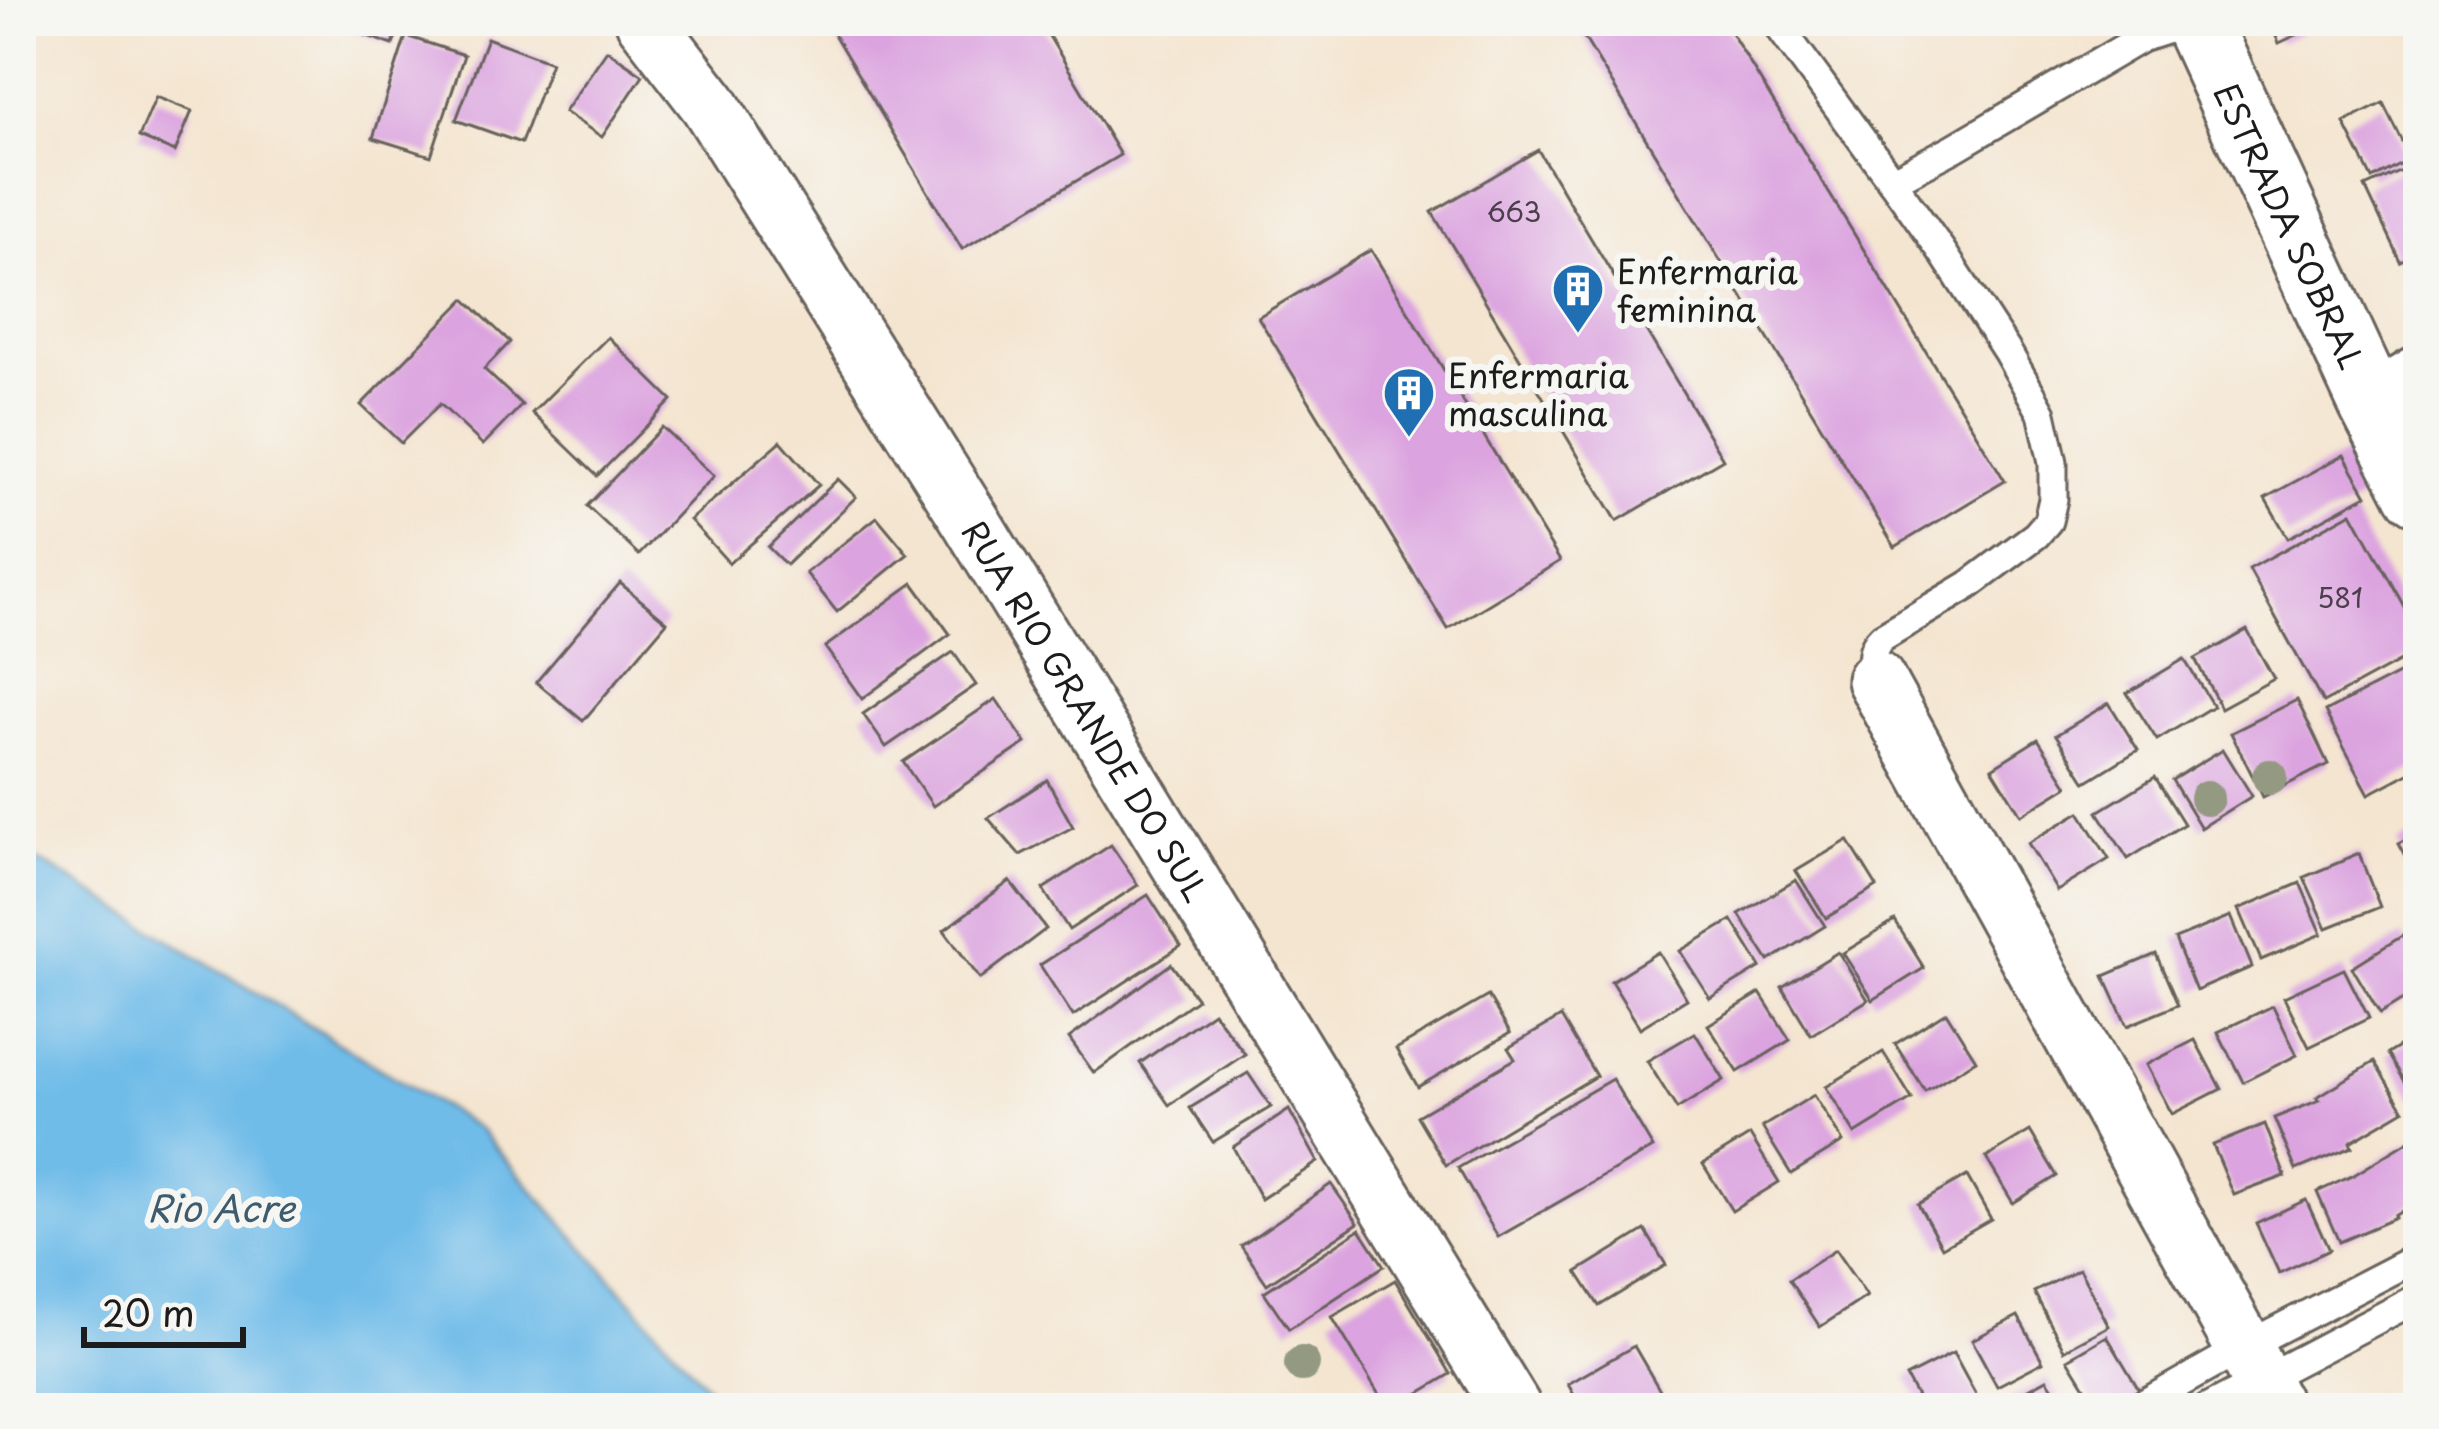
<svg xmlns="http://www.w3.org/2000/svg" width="2439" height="1429" font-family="'Playpen Sans',sans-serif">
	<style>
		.water { fill: #70bce9; stroke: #466c82; stroke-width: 3 }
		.building { fill: #dba3df }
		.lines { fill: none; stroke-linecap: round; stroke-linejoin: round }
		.lane-casing { stroke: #68625b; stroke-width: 33 }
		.street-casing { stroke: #68625b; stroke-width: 63 }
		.secondary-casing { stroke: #68625b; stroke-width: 72 }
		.lane { stroke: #fff; stroke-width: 27 }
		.street { stroke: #fff; stroke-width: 57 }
		.secondary { stroke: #fff; stroke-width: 66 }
		.tree { fill: #949a82 }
		.labels { text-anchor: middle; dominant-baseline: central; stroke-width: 12; stroke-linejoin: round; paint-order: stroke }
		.number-label { font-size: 27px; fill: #4c3e4d }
		.street-label { font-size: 33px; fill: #1c1c1c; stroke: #f6f6f2 }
		.poi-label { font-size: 33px; fill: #1c1c1c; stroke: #f6f6f2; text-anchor: start }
		.water-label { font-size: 36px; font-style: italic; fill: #3e5c6e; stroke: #f6f6f2 }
	</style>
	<rect width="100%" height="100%" fill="#f6f6f2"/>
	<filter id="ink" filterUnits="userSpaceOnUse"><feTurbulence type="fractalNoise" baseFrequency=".00833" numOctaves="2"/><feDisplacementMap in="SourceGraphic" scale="24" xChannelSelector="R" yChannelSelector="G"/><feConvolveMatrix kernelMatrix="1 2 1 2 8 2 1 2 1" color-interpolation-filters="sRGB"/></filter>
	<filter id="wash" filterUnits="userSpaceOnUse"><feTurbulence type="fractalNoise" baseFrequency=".004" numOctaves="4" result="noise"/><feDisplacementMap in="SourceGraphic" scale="48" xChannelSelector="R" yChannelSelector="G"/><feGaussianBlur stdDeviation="2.7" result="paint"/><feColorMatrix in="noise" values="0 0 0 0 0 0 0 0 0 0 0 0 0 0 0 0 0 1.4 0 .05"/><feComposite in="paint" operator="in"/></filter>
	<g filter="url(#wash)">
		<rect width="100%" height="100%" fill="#f4e5d0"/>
		<path class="water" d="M 21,854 L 52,868 L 479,1129 L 726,1408 L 21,1408 Z"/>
		<g id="blocks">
			<g class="building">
				<path d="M 347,21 L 401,21 L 393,45 L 345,28 Z"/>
				<path d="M 826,21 L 1040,21 L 1120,155 L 962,249 Z"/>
				<path d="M 1574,21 L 1724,21 L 2005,481 L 1895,547 Z"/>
				<path d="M 2269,21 L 2327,21 L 2279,43 Z"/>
				<path d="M 406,36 L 464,55 L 431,156 L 373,138 Z"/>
				<path d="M 487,38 L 551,62 L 521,143 L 456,120 Z"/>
				<path d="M 607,50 L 643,75 L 602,137 L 564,112 Z"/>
				<path d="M 156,97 L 192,111 L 175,152 L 139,137 Z"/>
				<path d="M 2383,103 L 2410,158 L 2372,179 L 2344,123 Z"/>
				<path d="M 1538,150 L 1723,459 L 1617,521 L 1432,212 Z"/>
				<path d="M 2403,169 L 2418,201 L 2418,252 L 2400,261 L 2365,187 Z"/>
				<path d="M 1371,250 L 1560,561 L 1448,629 L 1258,317 Z"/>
				<path d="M 465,299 L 510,342 L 484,369 L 522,405 L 483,445 L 440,404 L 401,443 L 361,405 Z"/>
				<path d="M 608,337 L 672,400 L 597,476 L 532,413 Z"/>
				<path d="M 662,427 L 714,476 L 639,555 L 587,506 Z"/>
				<path d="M 781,441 L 819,485 L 729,563 L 690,520 Z"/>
				<path d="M 2344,455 L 2367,495 L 2288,538 L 2265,498 Z"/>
				<path d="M 838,479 L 856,497 L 786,565 L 768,547 Z"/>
				<path d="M 2352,512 L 2418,632 L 2418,651 L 2323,703 L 2249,569 Z"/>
				<path d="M 877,517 L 908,554 L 837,612 L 806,573 Z"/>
				<path d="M 620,583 L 667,622 L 583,721 L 536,682 Z"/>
				<path d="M 913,583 L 950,634 L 862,699 L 825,647 Z"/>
				<path d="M 2247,630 L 2274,679 L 2221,708 L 2195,659 Z"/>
				<path d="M 953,652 L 976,685 L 886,747 L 863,714 Z"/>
				<path d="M 2184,659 L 2213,706 L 2157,740 L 2127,693 Z"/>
				<path d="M 2418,664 L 2418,768 L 2369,794 L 2325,712 Z"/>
				<path d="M 996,699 L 1026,743 L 933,806 L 903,762 Z"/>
				<path d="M 2297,700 L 2328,764 L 2263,797 L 2231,733 Z"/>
				<path d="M 2109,703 L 2138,750 L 2086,782 L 2056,735 Z"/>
				<path d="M 2038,739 L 2068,786 L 2021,815 L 1992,768 Z"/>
				<path d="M 2223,749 L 2252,796 L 2201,828 L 2172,780 Z"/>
				<path d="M 2155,777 L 2184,824 L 2128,859 L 2098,812 Z"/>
				<path d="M 1047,780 L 1073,827 L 1020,855 L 988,818 Z"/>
				<path d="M 2080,812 L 2109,859 L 2057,891 L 2028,843 Z"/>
				<path d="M 2418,834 L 2418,881 L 2398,844 Z"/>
				<path d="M 1848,840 L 1877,887 L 1826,918 L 1796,871 Z"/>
				<path d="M 1111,845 L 1138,885 L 1069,930 L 1043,889 Z"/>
				<path d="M 2359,854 L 2380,907 L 2327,928 L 2304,877 Z"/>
				<path d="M 1796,880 L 1825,926 L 1769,961 L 1739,914 Z"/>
				<path d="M 1010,881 L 1046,929 L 980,979 L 944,930 Z"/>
				<path d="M 2300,883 L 2322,934 L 2261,960 L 2239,909 Z"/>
				<path d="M 1148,895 L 1181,946 L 1073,1016 L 1040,965 Z"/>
				<path d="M 2231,916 L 2252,967 L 2196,991 L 2175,939 Z"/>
				<path d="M 1732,920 L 1761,967 L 1710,998 L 1680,951 Z"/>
				<path d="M 1895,921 L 1924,968 L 1873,1000 L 1843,953 Z"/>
				<path d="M 2402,936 L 2418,960 L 2418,991 L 2380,1014 L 2352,967 Z"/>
				<path d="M 1658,952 L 1687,999 L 1640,1028 L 1611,981 Z"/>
				<path d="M 1838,952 L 1868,1000 L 1811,1035 L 1782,987 Z"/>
				<path d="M 2156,954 L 2178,1005 L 2127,1026 L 2104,976 Z"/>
				<path d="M 1171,964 L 1197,999 L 1094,1073 L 1069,1038 Z"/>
				<path d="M 2344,969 L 2369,1018 L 2309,1047 L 2284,997 Z"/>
				<path d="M 1760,993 L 1790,1040 L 1738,1072 L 1708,1025 Z"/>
				<path d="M 1488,996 L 1510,1033 L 1418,1087 L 1396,1049 Z"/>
				<path d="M 2273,1006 L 2297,1055 L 2243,1082 L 2218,1032 Z"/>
				<path d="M 1213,1012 L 1245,1054 L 1169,1105 L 1140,1063 Z"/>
				<path d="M 1946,1012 L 1976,1060 L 1925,1091 L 1895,1044 Z"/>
				<path d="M 1561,1017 L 1596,1076 L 1446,1165 L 1417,1116 L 1515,1059 L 1508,1048 Z"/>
				<path d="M 1695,1033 L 1724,1080 L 1677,1109 L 1647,1061 Z"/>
				<path d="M 2418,1035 L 2418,1104 L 2387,1054 Z"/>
				<path d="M 2195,1040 L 2221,1089 L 2172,1114 L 2146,1065 Z"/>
				<path d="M 1883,1052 L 1912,1099 L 1855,1134 L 1826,1087 Z"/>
				<path d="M 2374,1062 L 2404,1110 L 2350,1142 L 2352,1147 L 2296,1170 L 2274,1118 L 2320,1100 L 2317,1097 Z"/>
				<path d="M 1248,1073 L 1271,1107 L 1213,1142 L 1190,1108 Z"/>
				<path d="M 1612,1079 L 1653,1148 L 1498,1237 L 1458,1168 Z"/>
				<path d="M 1814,1095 L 1843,1142 L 1791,1174 L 1762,1127 Z"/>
				<path d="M 1289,1110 L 1318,1162 L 1261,1199 L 1233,1147 Z"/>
				<path d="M 2265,1124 L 2285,1176 L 2234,1195 L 2213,1145 Z"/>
				<path d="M 2030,1131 L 2057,1176 L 2013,1203 L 1986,1158 Z"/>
				<path d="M 1750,1135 L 1779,1182 L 1732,1211 L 1703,1164 Z"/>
				<path d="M 2411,1140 L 2418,1151 L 2418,1201 L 2394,1216 L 2395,1218 L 2339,1242 L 2317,1192 L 2354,1175 Z"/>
				<path d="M 1967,1176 L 1991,1219 L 1942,1247 L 1918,1204 Z"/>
				<path d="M 1331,1184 L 1358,1223 L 1267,1284 L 1241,1246 Z"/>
				<path d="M 2306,1200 L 2329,1250 L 2279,1273 L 2256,1223 Z"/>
				<path d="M 1360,1229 L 1384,1266 L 1289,1329 L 1264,1292 Z"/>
				<path d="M 1645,1230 L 1666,1265 L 1599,1306 L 1577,1272 Z"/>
				<path d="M 1835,1250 L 1867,1296 L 1820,1327 L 1789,1280 Z"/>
				<path d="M 2079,1269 L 2109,1326 L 2064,1350 L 2034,1292 Z"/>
				<path d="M 1395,1280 L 1451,1374 L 1394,1408 L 1387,1408 L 1332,1317 Z"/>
				<path d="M 2018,1316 L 2043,1362 L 1997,1386 L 1972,1340 Z"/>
				<path d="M 2107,1336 L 2144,1398 L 2127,1408 L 2098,1408 L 2068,1359 Z"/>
				<path d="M 1634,1346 L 1663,1396 L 1641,1408 L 1581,1408 L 1568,1384 Z"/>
				<path d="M 1953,1353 L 1978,1399 L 1960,1408 L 1923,1408 L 1906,1377 Z"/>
				<path d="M 2047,1379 L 2067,1408 L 2008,1408 L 2005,1402 Z"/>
			</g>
		</g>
	</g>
	<g filter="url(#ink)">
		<use href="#blocks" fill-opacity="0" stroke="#68625b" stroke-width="3"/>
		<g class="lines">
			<g class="lane-casing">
				<g id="lane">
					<path d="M 1775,21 L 1892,181"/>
					<path d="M 1876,680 C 1873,663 1868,650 1882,637 L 1969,585 L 2036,535 L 2048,521 L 2053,499 L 2053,462 L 2042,413 L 2008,353 L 1941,250 L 1892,181 L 1954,148 L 2141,38 L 2193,21"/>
					<path d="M 2136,1408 L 2244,1347 L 2418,1257"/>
					<path d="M 2208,1408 L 2418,1298"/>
				</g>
			</g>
			<g class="street-casing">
				<g id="street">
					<path id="s1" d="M 645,21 L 709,104 L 971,521 L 1512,1408"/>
					<path d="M 2372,403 L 2418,375"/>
					<path d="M 1876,680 L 2244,1347 L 2274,1408"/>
				</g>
			</g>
			<g class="secondary-casing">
				<g id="secondary">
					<path id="s2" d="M 2196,21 L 2372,403 L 2418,492"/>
				</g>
			</g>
			<use href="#lane" class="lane"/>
			<use href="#street" class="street"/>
			<use href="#secondary" class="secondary"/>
		</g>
		<g class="tree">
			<circle cx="2270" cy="777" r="18"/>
			<circle cx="2207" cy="798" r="18"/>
			<circle cx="1302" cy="1364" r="18"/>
		</g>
	</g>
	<defs>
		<g id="building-pin" transform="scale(2.7)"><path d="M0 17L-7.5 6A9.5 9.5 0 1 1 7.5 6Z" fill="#1f6fb2" stroke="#f6f6f2"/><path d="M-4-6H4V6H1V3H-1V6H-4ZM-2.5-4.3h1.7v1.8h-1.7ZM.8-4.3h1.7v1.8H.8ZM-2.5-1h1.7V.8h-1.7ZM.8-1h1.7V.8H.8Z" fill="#fff"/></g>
	</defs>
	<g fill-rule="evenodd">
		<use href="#building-pin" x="1578" y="289"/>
		<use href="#building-pin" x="1409" y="393"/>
	</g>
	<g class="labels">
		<g class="number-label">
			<text x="1514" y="210">663</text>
			<text x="2340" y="596">581</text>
		</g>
		<g class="street-label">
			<text stroke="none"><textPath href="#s2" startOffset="225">ESTRADA SOBRAL</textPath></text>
			<text stroke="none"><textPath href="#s1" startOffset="819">RUA RIO GRANDE DO SUL</textPath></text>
		</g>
		<g class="poi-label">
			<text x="1617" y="270">Enfermaria<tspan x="1617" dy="38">feminina</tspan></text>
			<text x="1448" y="374">Enfermaria<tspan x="1448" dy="38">masculina</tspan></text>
		</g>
		<g class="water-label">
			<text x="221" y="1207">Rio Acre</text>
		</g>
	</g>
	<rect width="2439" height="1429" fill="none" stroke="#f6f6f2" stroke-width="72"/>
	<path d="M84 1327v18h159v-18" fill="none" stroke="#1c1c1c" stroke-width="6"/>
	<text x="102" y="1327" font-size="36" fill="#1c1c1c" stroke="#f6f6f2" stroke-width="9" paint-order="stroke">20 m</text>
</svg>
